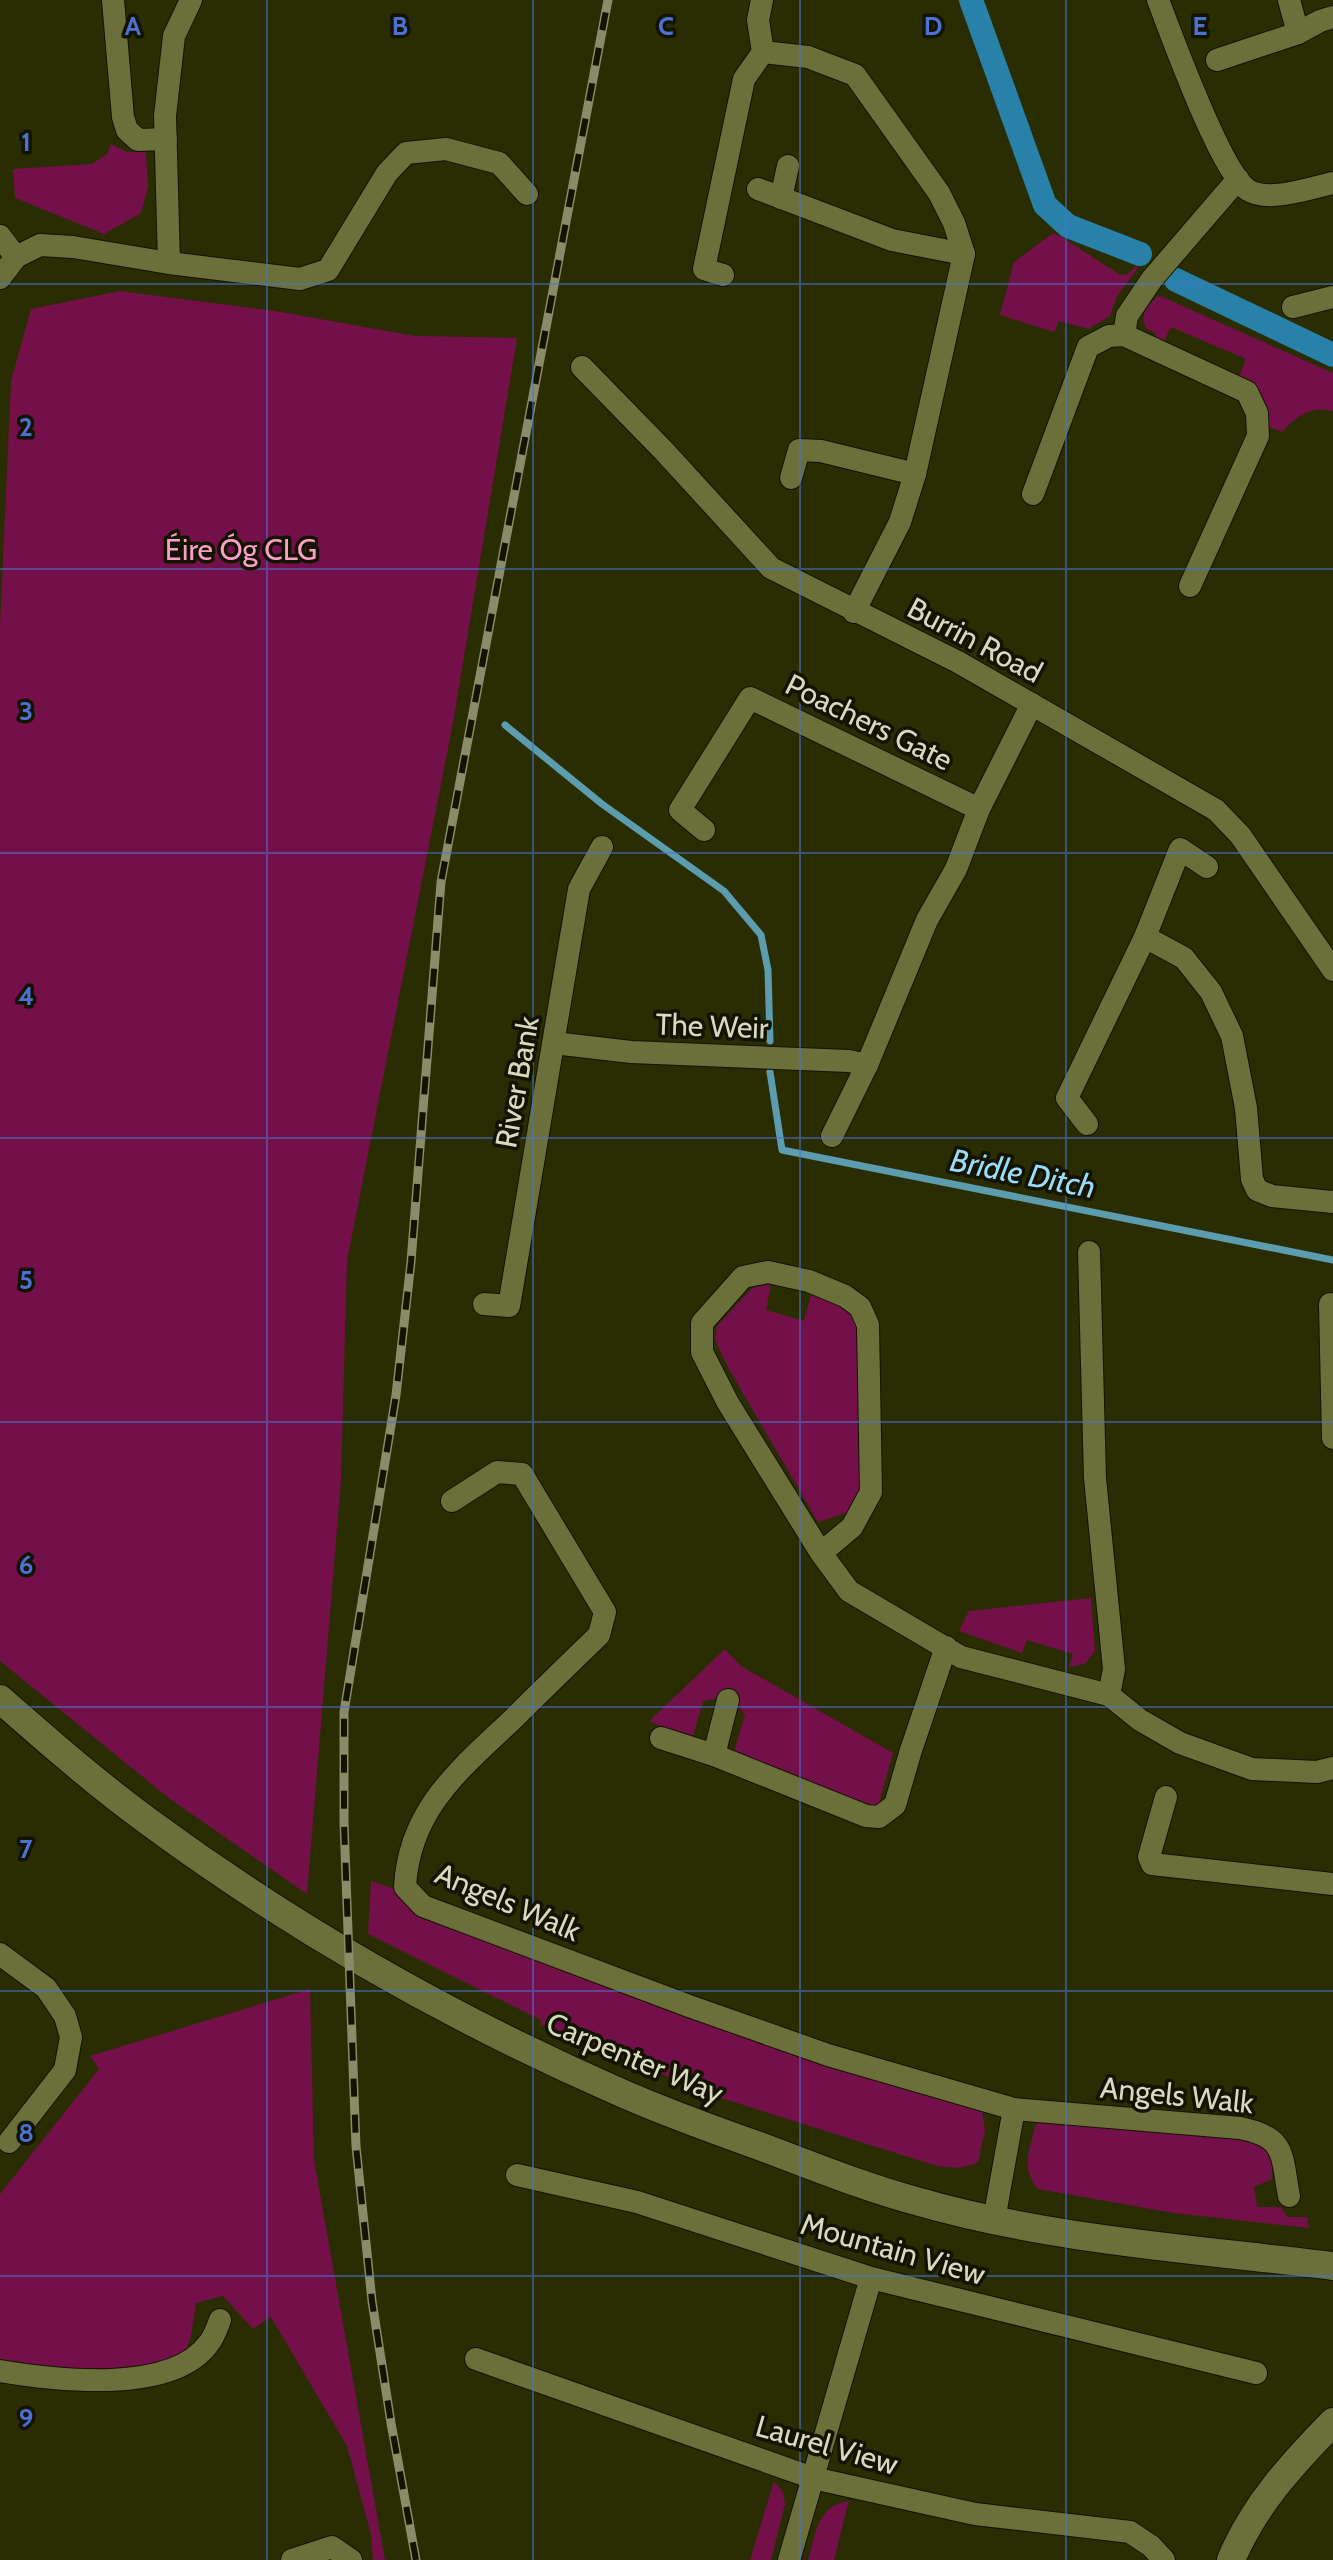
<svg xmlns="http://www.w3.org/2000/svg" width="1333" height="2560" font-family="Cabin,sans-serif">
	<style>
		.green { fill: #731049 }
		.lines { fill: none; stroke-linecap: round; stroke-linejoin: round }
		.stream { stroke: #5c9caf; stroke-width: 7 }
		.canal { stroke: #2881a8; stroke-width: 24 }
		.minor-casing { stroke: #131300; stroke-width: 24 }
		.tertiary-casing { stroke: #131300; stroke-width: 30 }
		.minor { stroke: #6b6f3a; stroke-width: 22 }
		.tertiary { stroke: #6b6f3a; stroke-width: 28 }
		.rail-casing { stroke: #898b69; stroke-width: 9 }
		.rail { stroke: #121301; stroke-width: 6; stroke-dasharray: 18; stroke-linecap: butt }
		.grid { fill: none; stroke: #4c71d2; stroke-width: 2; stroke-opacity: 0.55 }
		.labels { text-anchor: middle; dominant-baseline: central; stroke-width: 7; stroke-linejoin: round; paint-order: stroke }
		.park-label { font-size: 30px; fill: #fa9fc7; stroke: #121301 }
		.street-label { font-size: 30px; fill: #d7dabe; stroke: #121301 }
		.water-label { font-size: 32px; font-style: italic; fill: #9bdbfc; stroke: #121301 }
		.grid-label { font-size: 26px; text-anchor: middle; font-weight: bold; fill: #4c71d2; stroke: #121301; stroke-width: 7; stroke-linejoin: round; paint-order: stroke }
	</style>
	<rect width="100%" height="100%" fill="#2a2c02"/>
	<g class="green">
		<path d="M 111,144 L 127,152 L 146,152 L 148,186 L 141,213 L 104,234 L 15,198 L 13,169 L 92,164 L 107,154 Z"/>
		<path d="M 1053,233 L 1062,237 L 1120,275 L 1128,274 L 1136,266 L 1138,268 L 1117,296 L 1110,316 L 1088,329 L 1059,321 L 1054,332 L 1000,315 L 1014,262 Z"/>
		<path d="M 120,291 L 275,311 L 415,336 L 517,338 L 453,723 L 347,1261 L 341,1480 L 307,1894 L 170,1799 L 0,1661 L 0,626 L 11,381 L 31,309 Z"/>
		<path d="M 1158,295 L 1333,373 L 1333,411 C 1312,405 1295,417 1282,432 L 1267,426 L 1256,388 L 1239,376 L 1246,359 L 1171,327 L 1163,343 L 1154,338 L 1156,333 L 1147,329 C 1137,314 1149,306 1158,295 Z"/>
		<path d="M 771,1284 L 766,1310 L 804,1321 L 811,1295 L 853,1308 L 860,1320 L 864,1494 L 849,1512 L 818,1522 L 729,1369 L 715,1340 L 717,1326 L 752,1288 Z"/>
		<path d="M 1091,1598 L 1095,1651 L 1085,1664 L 1069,1667 L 1073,1654 L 1027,1640 L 1022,1653 L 959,1631 L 969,1611 Z"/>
		<path d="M 725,1649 L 741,1666 L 893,1753 L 878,1806 L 858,1802 L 739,1759 L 734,1751 L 745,1715 L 731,1696 L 703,1701 L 692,1740 L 649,1721 Z"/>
		<path d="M 371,1881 L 395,1889 L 436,1920 L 821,2065 L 982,2109 L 985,2131 L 978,2162 C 964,2169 952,2168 937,2166 L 721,2098 L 540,2024 L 541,2020 L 368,1934 Z"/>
		<path d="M 310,1989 L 314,2160 L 385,2560 L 373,2560 L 371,2535 L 347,2446 L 271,2317 L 253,2329 L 223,2296 L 196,2303 L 191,2336 L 184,2355 L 169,2362 L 81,2372 L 0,2362 L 0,2194 L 99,2069 L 90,2056 Z"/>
		<path d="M 1041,2121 L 1250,2139 L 1267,2149 L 1272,2162 L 1272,2179 L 1254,2187 L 1257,2207 L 1281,2207 L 1287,2217 L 1307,2217 L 1309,2228 L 1174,2213 L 1038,2189 C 1020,2166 1030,2149 1036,2124 Z"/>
		<path d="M 774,2481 L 783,2492 L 785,2504 L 771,2560 L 750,2560 Z"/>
		<path d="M 849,2501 L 834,2560 L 808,2560 C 816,2534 817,2505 849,2501 Z"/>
	</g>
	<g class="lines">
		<g class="stream">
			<path d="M 505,725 L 602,804 L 724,891 L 761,935 L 768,970 L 770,1041"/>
			<path d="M 770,1072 L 782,1150 L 1333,1260"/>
		</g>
		<g class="canal">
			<path d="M 971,0 L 1045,205 L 1068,226 L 1140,254"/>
			<path d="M 1176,280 L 1333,355"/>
		</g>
		<g class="minor-casing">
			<g id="minor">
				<path d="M 113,0 L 123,117 L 127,130 L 138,140 L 166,139"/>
				<path d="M 1158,0 C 1172,36 1221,173 1248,190 C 1268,203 1311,188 1333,183"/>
				<path d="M 1289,0 L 1298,33"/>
				<path d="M 763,52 L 808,57 L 855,75 L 939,193 L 954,223 L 964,254 L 915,474 L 900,522 L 854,612"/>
				<path d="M 1217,60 L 1298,33 L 1320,21 L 1333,17"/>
				<path d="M 758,189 L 892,240 L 964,254"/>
				<path d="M 781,198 L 788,166"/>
				<path d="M 0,236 L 16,257 L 0,278"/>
				<path d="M 16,257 L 40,245 L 73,247 L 169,263 L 300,279 L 328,270 L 387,173 L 406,153 L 446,149 L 499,163 L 527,194"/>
				<path d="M 169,263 L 165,116 L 174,36 L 191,0"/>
				<path d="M 723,275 L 704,269 L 744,79 L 763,52 L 758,20 L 762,0"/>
				<path d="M 1293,307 L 1333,297"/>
				<path d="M 1124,335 L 1127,316 L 1152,279 L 1238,179"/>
				<path d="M 582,367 L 663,450 L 771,568 L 958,662 L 1216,810 L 1240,835 L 1333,970"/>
				<path d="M 791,478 L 799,450 L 821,451 L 915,474"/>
				<path d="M 1033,494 L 1088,347 L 1109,336 L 1124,335 L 1247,392 L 1257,413 L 1258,436 L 1190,586"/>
				<path d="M 704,830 L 680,810 L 750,698 L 979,809"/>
				<path d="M 1145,937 L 1184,958 L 1211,992 L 1232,1036 L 1246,1108 L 1252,1179 L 1257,1190 L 1272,1196 L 1333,1202"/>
				<path d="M 554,1043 L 631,1052 L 849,1061 L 867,1065"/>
				<path d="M 1087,1124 L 1067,1098 L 1145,937 L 1180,849 L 1207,867"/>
				<path d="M 832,1136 L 867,1065 L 927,920 L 956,869 L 979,809 L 1032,704"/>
				<path d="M 1089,1252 L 1095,1478 L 1114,1669 L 1109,1695"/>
				<path d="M 484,1304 L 509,1306 L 579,889 L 602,847"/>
				<path d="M 1330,1304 L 1333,1438"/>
				<path d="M 452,1501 L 497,1472 L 522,1474 L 605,1612 L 599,1635 C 570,1663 540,1692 511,1721 C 459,1770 409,1810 405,1887 L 423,1906 L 689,2006 L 828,2055 L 1014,2109 L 1240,2128 C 1287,2137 1281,2155 1289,2196"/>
				<path d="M 821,1553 L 852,1527 L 871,1492 L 868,1325 L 860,1307 L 845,1296 L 809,1281 L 768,1272 L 743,1277 L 702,1323 L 702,1352 L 728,1403 L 821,1553 L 849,1591 L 961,1657 L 1109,1695 L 1140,1720 L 1180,1743 L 1252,1769 L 1317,1772 L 1333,1768"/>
				<path d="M 661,1738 L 714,1755 L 866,1816 L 879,1817 L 895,1805 L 911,1750 L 946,1647"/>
				<path d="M 714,1755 L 728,1700"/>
				<path d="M 1166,1797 L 1149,1857 L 1152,1864 L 1333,1884"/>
				<path d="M 0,1954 L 46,1988 L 65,2016 L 71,2037 L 65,2070 L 9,2142"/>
				<path d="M 517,2175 L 637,2202 L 871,2278 L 1256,2373"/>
				<path d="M 994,2220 L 1014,2109"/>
				<path d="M 476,2359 L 813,2478 L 975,2514 L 1130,2532 L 1151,2546 L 1164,2560"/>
				<path d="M 0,2371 C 55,2380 172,2395 209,2343 C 214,2337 217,2328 220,2320"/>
				<path d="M 292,2560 L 332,2547 L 351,2560"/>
				<path d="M 789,2560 L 871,2278"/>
			</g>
		</g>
		<g class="tertiary-casing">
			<g id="tertiary">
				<path d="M 0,1699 C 49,1742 97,1784 149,1822 C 293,1928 453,2019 617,2091 C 664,2112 714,2130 762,2147 C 813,2166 864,2187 916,2201 C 1051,2240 1194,2249 1333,2266"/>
				<path d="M 1231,2560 C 1254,2505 1292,2464 1333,2422"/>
			</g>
		</g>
		<use href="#minor" class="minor"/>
		<use href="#tertiary" class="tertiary"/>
		<g class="rail-casing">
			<path id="rail" d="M 416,2560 L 391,2423 L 372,2301 L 356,2146 L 344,1823 L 344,1712 L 396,1395 L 411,1262 L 441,882 L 608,0"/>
		</g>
		<use href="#rail" class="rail"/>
	</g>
	<path class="grid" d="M 267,0 L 267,2560M 533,0 L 533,2560M 800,0 L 800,2560M 1066,0 L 1066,2560M 0,284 L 1333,284M 0,569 L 1333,569M 0,853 L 1333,853M 0,1138 L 1333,1138M 0,1422 L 1333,1422M 0,1707 L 1333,1707M 0,1991 L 1333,1991M 0,2276 L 1333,2276"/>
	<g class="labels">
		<g class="park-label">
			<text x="241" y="549">Éire Óg CLG</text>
		</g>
		<g class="street-label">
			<text transform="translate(975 640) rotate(28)">Burrin Road</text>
			<text transform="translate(869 722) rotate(26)">Poachers Gate</text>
			<text transform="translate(712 1026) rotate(2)">The Weir</text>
			<text transform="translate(517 1082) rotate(-80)">River Bank</text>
			<text transform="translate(508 1902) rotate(23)">Angels Walk</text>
			<text transform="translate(635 2058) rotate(23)">Carpenter Way</text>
			<text transform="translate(1177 2095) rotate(6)">Angels Walk</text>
			<text transform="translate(893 2249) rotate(16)">Mountain View</text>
			<text transform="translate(827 2445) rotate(16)">Laurel View</text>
		</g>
		<g class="water-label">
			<text transform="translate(1023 1173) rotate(11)">Bridle Ditch</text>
		</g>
	</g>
	<g class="grid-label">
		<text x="133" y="35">A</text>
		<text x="400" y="35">B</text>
		<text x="666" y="35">C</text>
		<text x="933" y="35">D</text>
		<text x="1200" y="35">E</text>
		<text x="26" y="151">1</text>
		<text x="26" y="436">2</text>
		<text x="26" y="720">3</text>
		<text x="26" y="1005">4</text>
		<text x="26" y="1289">5</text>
		<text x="26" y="1574">6</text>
		<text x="26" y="1858">7</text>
		<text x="26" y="2142">8</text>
		<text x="26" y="2427">9</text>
	</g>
</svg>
